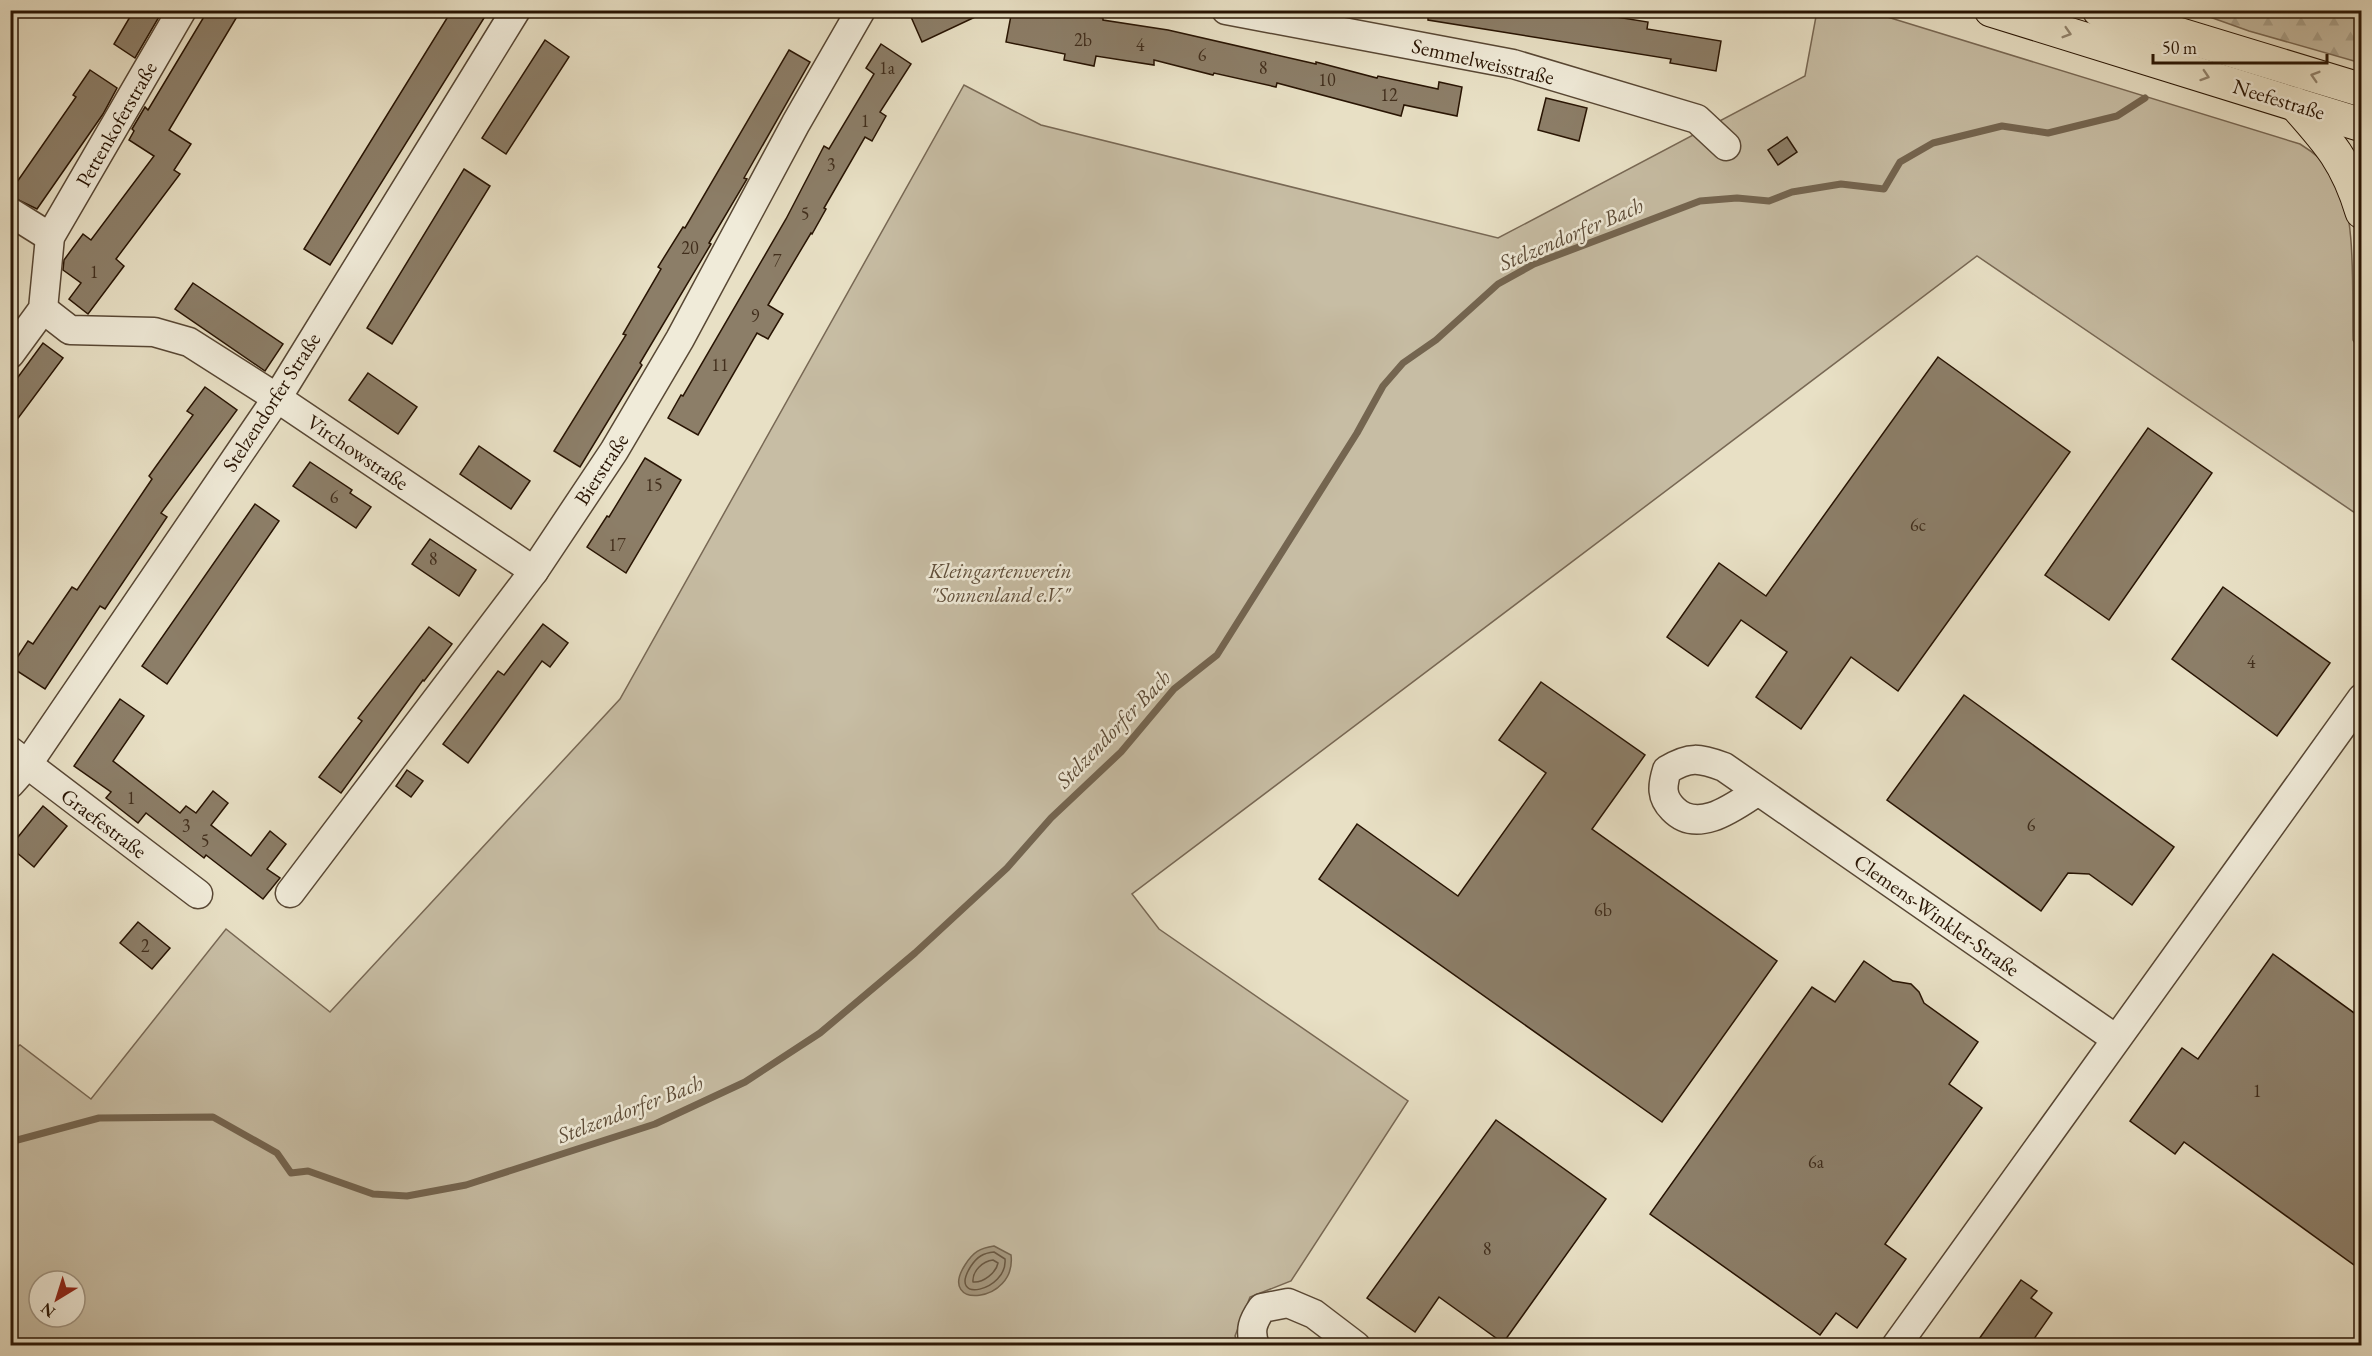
<svg xmlns="http://www.w3.org/2000/svg" width="2372" height="1356" font-family="'EB Garamond',serif">
	<style>
		.green { fill: #c7bda4; stroke: #786854; stroke-width: 1.5; fill-rule: evenodd }
		.forest { fill: url(#forest-firs); stroke: #786854; stroke-width: 1.5 }
		.water { fill: #a79b83; stroke: #746550; stroke-width: 1.5 }
		.lines { fill: none; stroke-linecap: round; stroke-linejoin: round }
		.shore { stroke: #685843; stroke-width: 1.5 }
		.stream { stroke: #746550; stroke-width: 7 }
		.building { fill: #8c7e68; stroke: #281403; stroke-width: 1.5 }
		.minor-casing { stroke: #584734; stroke-width: 31 }
		.highway-casing { stroke: #281403; stroke-width: 35 }
		.minor { stroke: #f0ebd9; stroke-width: 28 }
		.highway { stroke: #e8e0c5; stroke-width: 33 }
		.oneway { stroke: #92846e }
		.labels { text-anchor: middle; dominant-baseline: central; stroke-width: 5; stroke-linejoin: round; paint-order: stroke }
		.number-label { font-size: 18px; fill: #412e1c }
		.street-label { font-size: 21px; fill: #281403; stroke: #f0ebd9 }
		.park-label { font-size: 21px; font-style: italic; fill: #604f3b; stroke: #f0ebd9 }
		.water-label { font-size: 22px; font-style: italic; fill: #5b4a36; stroke: #f0ebd9 }
	</style>
	<defs>
		<pattern id="forest-firs" width="22" height="20" patternUnits="userSpaceOnUse" patternTransform="scale(1.5)"><rect width="22" height="20" fill="#c7bda4"/><path d="M5 1l3.5 6h-7zM16 11l3.5 6h-7z" fill="#aba28c"/></pattern>
	</defs>
	<rect width="100%" height="100%" fill="#e8e0c5"/>
	<filter id="stains"><feTurbulence type="fractalNoise" baseFrequency=".00333" numOctaves="4"/><feColorMatrix values="0 0 0 0 .2 0 0 0 0 .09 0 0 0 0 .02 0 0 0 .5 -.17"/></filter>
	<radialGradient id="worn" r=".72"><stop offset=".6" stop-color="#630" stop-opacity="0"/><stop offset="1" stop-color="#630" stop-opacity=".3"/></radialGradient>
	<path class="green" d="M 1817,11 L 1868,11 L 2300,144 C 2313,152 2326,162 2335,175 C 2357,209 2352,299 2353,340 L 2361,353 L 2361,517 L 1977,256 L 1132,894 L 1159,929 L 1408,1101 L 1291,1281 L 1250,1297 L 1235,1336 L 1239,1345 L 11,1346 L 11,1050 L 20,1045 L 91,1099 L 226,929 L 330,1012 L 620,699 L 964,85 L 1041,125 L 1498,238 L 1805,76 ZM 39,1281 L 75,1281 L 75,1317 L 39,1317 Z"/>
	<path class="forest" d="M 2193,11 L 2361,11 L 2361,63 L 2249,31 Z"/>
	<path class="water" d="M 994,1246 L 1011,1255 C 1017,1304 936,1310 965,1265 C 973,1252 980,1248 994,1246 Z"/>
	<g class="lines">
		<g class="shore">
			<path d="M 994,1252 L 1005,1259 C 1008,1291 946,1305 971,1266 C 977,1257 983,1253 994,1252 Z"/>
			<path d="M 993,1260 L 998,1263 C 996,1273 983,1283 973,1282 C 972,1271 983,1261 993,1260 Z"/>
		</g>
		<path class="stream" d="M 10,1142 L 99,1118 L 213,1117 L 277,1153 L 291,1173 L 308,1171 L 373,1194 L 407,1196 L 466,1185 L 655,1124 L 745,1082 L 820,1033 L 915,953 L 1007,868 L 1051,818 L 1121,752 L 1174,689 L 1217,655 L 1357,433 L 1383,386 L 1403,363 L 1436,340 L 1498,284 L 1534,264 L 1700,201 L 1737,198 L 1769,201 L 1792,192 L 1841,184 L 1884,189 L 1900,162 L 1933,143 L 2002,126 L 2048,133 L 2117,116 L 2145,98"/>
	</g>
	<g class="building">
		<path d="M 134,10 L 163,10 L 135,58 L 114,44 Z"/>
		<path d="M 208,10 L 241,10 L 169,130 L 191,144 L 174,170 L 180,174 L 116,259 L 124,266 L 88,314 L 69,299 L 81,283 L 63,270 L 64,260 L 83,234 L 91,240 L 154,156 L 129,140 L 134,131 L 132,129 L 145,107 L 148,110 Z"/>
		<path d="M 452,10 L 489,10 L 330,265 L 304,249 Z"/>
		<path d="M 908,10 L 990,10 L 922,42 Z"/>
		<path d="M 1012,10 L 1057,10 L 1103,18 L 1103,20 L 1168,30 L 1316,64 L 1316,62 L 1377,78 L 1378,76 L 1438,89 L 1439,82 L 1462,87 L 1457,116 L 1404,105 L 1401,116 L 1277,83 L 1276,87 L 1214,73 L 1213,75 L 1154,60 L 1154,65 L 1096,56 L 1094,66 L 1064,60 L 1065,54 L 1006,42 Z"/>
		<path d="M 1428,10 L 1561,10 L 1603,17 L 1604,15 L 1648,22 L 1647,29 L 1721,41 L 1716,71 L 1670,63 L 1671,59 L 1428,20 Z"/>
		<path d="M 545,40 L 569,57 L 506,154 L 482,138 Z"/>
		<path d="M 881,44 L 911,64 L 880,112 L 886,116 L 872,141 L 865,137 L 824,208 L 826,209 L 812,234 L 811,233 L 768,305 L 783,314 L 768,339 L 757,333 L 698,435 L 668,418 L 681,395 L 683,396 L 786,219 L 824,146 L 829,149 L 874,74 L 866,68 Z"/>
		<path d="M 789,50 L 810,62 L 744,178 L 747,179 L 709,243 L 711,244 L 640,363 L 642,365 L 580,467 L 554,451 L 626,335 L 623,334 L 661,269 L 658,267 L 683,227 L 685,228 Z"/>
		<path d="M 90,70 L 117,88 L 103,114 L 37,209 L 10,196 L 10,192 L 76,97 L 73,95 Z"/>
		<path d="M 1546,98 L 1587,108 L 1579,141 L 1538,130 Z"/>
		<path d="M 1787,137 L 1797,152 L 1778,165 L 1768,150 Z"/>
		<path d="M 464,169 L 490,186 L 392,344 L 367,328 Z"/>
		<path d="M 193,283 L 283,344 L 265,371 L 175,309 Z"/>
		<path d="M 43,343 L 63,358 L 10,429 L 10,388 Z"/>
		<path d="M 1938,357 L 2070,452 L 1898,691 L 1851,657 L 1801,729 L 1756,697 L 1787,652 L 1741,620 L 1708,666 L 1667,637 L 1719,563 L 1766,596 Z"/>
		<path d="M 368,373 L 417,407 L 398,434 L 349,400 Z"/>
		<path d="M 205,387 L 237,410 L 161,513 L 167,517 L 105,609 L 100,606 L 45,689 L 11,667 L 28,641 L 33,644 L 72,587 L 77,590 L 152,479 L 149,476 L 193,415 L 187,411 Z"/>
		<path d="M 2148,428 L 2212,473 L 2109,620 L 2045,575 Z"/>
		<path d="M 479,446 L 530,481 L 511,509 L 460,474 Z"/>
		<path d="M 645,458 L 681,480 L 626,573 L 587,547 L 607,516 L 609,517 Z"/>
		<path d="M 310,462 L 352,490 L 350,493 L 371,507 L 356,528 L 293,486 Z"/>
		<path d="M 255,504 L 279,521 L 167,684 L 142,666 Z"/>
		<path d="M 430,539 L 476,570 L 459,596 L 412,564 Z"/>
		<path d="M 2223,587 L 2330,663 L 2277,736 L 2172,659 Z"/>
		<path d="M 543,624 L 568,643 L 550,667 L 542,661 L 468,763 L 443,744 L 498,671 L 504,675 Z"/>
		<path d="M 429,627 L 452,644 L 424,681 L 423,680 L 341,793 L 319,777 L 362,721 L 358,718 Z"/>
		<path d="M 1541,682 L 1645,755 L 1592,829 L 1777,961 L 1662,1122 L 1319,879 L 1357,824 L 1458,896 L 1546,773 L 1499,740 Z"/>
		<path d="M 1964,695 L 2174,847 L 2132,905 L 2089,874 L 2068,873 L 2041,911 L 1887,800 Z"/>
		<path d="M 120,699 L 144,716 L 113,761 L 180,813 L 186,806 L 196,813 L 213,791 L 228,803 L 211,825 L 251,856 L 270,831 L 286,844 L 267,869 L 280,878 L 263,899 L 206,855 L 204,858 L 146,813 L 138,823 L 106,798 L 111,792 L 74,766 Z"/>
		<path d="M 407,770 L 423,781 L 411,797 L 396,786 Z"/>
		<path d="M 43,806 L 67,826 L 34,867 L 10,847 Z"/>
		<path d="M 138,922 L 170,948 L 152,969 L 120,943 Z"/>
		<path d="M 2273,954 L 2361,1018 L 2361,1270 L 2184,1142 L 2175,1154 L 2130,1121 L 2182,1048 L 2198,1059 Z"/>
		<path d="M 1864,961 L 1893,981 L 1911,984 L 1919,992 L 1924,1003 L 1978,1042 L 1949,1084 L 1982,1108 L 1885,1244 L 1906,1259 L 1857,1328 L 1836,1313 L 1820,1335 L 1650,1214 L 1812,987 L 1835,1002 Z"/>
		<path d="M 1496,1120 L 1606,1199 L 1503,1343 L 1439,1297 L 1415,1332 L 1367,1298 Z"/>
		<path d="M 2021,1280 L 2037,1291 L 2031,1298 L 2052,1313 L 2029,1346 L 1974,1346 Z"/>
	</g>
	<g class="lines">
		<g class="minor-casing">
			<g id="minor">
				<path d="M 1226,10 L 1513,64 L 1697,119 L 1726,146"/>
				<path d="M 10,212 L 50,237"/>
				<path d="M 43,309 L 70,330 L 154,332 L 189,342 L 277,398 L 534,571"/>
				<path d="M 10,354 L 43,309 L 50,237 L 182,10"/>
				<path d="M 10,751 L 198,894"/>
				<path d="M 10,784 L 27,765 L 277,398 L 516,10"/>
				<path d="M 1758,791 C 1735,806 1698,835 1673,809 C 1661,797 1662,786 1667,770 C 1690,756 1699,758 1724,767 L 2116,1039"/>
				<path d="M 290,893 L 534,571 L 614,451 L 680,339 L 796,123 L 861,10"/>
				<path d="M 1255,1346 C 1249,1330 1253,1321 1262,1308 L 1288,1303 L 1314,1314 L 1356,1346"/>
				<path d="M 1896,1346 L 2362,698"/>
			</g>
		</g>
		<g class="highway-casing">
			<g id="highway">
				<path d="M 1991,10 L 2362,125"/>
				<path d="M 2099,10 L 2362,90"/>
				<path d="M 2295,104 C 2329,142 2347,162 2362,212"/>
			</g>
		</g>
		<use href="#minor" class="minor"/>
		<use href="#highway" class="highway"/>
	</g>
	<defs><path id="oneway-chevron" d="M-2-3.5L2.5 0L-2 3.5" fill="none" stroke-width="1.6" stroke-linecap="round" stroke-linejoin="round" transform="scale(1.5)"/></defs>
	<g class="oneway">
		<use href="#oneway-chevron" transform="translate(2067 33) rotate(17)"/>
		<use href="#oneway-chevron" transform="translate(2205 76) rotate(18)"/>
		<use href="#oneway-chevron" transform="translate(2315 76) rotate(-163)"/>
	</g>
	<g class="labels">
		<g class="number-label">
			<text x="1083" y="39">2b</text>
			<text x="1140" y="44">4</text>
			<text x="1202" y="54">6</text>
			<text x="887" y="67">1a</text>
			<text x="1263" y="67">8</text>
			<text x="1327" y="79">10</text>
			<text x="1389" y="94">12</text>
			<text x="865" y="120">1</text>
			<text x="831" y="164">3</text>
			<text x="805" y="213">5</text>
			<text x="690" y="247">20</text>
			<text x="777" y="260">7</text>
			<text x="94" y="271">1</text>
			<text x="755" y="315">9</text>
			<text x="720" y="364">11</text>
			<text x="654" y="484">15</text>
			<text x="334" y="496">6</text>
			<text x="1918" y="524">6c</text>
			<text x="617" y="544">17</text>
			<text x="433" y="558">8</text>
			<text x="2251" y="661">4</text>
			<text x="131" y="797">1</text>
			<text x="2031" y="824">6</text>
			<text x="186" y="825">3</text>
			<text x="205" y="840">5</text>
			<text x="1603" y="909">6b</text>
			<text x="145" y="945">2</text>
			<text x="2257" y="1090">1</text>
			<text x="1816" y="1161">6a</text>
			<text x="1487" y="1248">8</text>
		</g>
		<g class="street-label">
			<text transform="translate(1483 61) rotate(13)">Semmelweisstraße</text>
			<text transform="translate(2279 99) rotate(17)">Neefestraße</text>
			<text transform="translate(116 124) rotate(-60)">Pettenkoferstraße</text>
			<text transform="translate(271 402) rotate(-57)">Stelzendorfer Straße</text>
			<text transform="translate(358 452) rotate(34)">Virchowstraße</text>
			<text transform="translate(601 469) rotate(-57)">Bierstraße</text>
			<text transform="translate(104 823) rotate(37)">Graefestraße</text>
			<text transform="translate(1937 915) rotate(35)">Clemens-Winkler-Straße</text>
		</g>
		<g class="park-label">
			<text x="1000" y="570">Kleingartenverein<tspan x="1000" dy="24">"Sonnenland e.V."</tspan></text>
		</g>
		<g class="water-label">
			<text transform="translate(1571 234) rotate(-23)">Stelzendorfer Bach</text>
			<text transform="translate(1113 729) rotate(-46)">Stelzendorfer Bach</text>
			<text transform="translate(630 1109) rotate(-21)">Stelzendorfer Bach</text>
		</g>
	</g>
	<rect width="2372" height="1356" fill="none" stroke="#e8e0c5" stroke-width="36"/>
	<rect x="12" y="12" width="2348" height="1332" fill="none" stroke="#281403" stroke-width="3"/>
	<rect x="18" y="18" width="2336" height="1320" fill="none" stroke="#281403" stroke-width="1.5"/>
	<g transform="translate(57 1299) rotate(218)"><circle r="28" fill="#f0ebd9" stroke="#a09583" stroke-width="1.5"/>
	<path d="M0-4.5L10 22L0 15L-10 22Z" fill="#8f2418"/>
	<text y="-9" font-size="16" font-weight="bold" text-anchor="middle" fill="#281403">N</text>
	</g>
	<path d="M2153 54v9h174v-9" fill="none" stroke="#281403" stroke-width="3"/>
	<text x="2162" y="54" font-size="18" fill="#281403" stroke="#f0ebd9" stroke-width="4.5" paint-order="stroke">50 m</text>
	<rect width="100%" height="100%" filter="url(#stains)"/>
	<rect width="100%" height="100%" fill="url(#worn)"/>
</svg>
